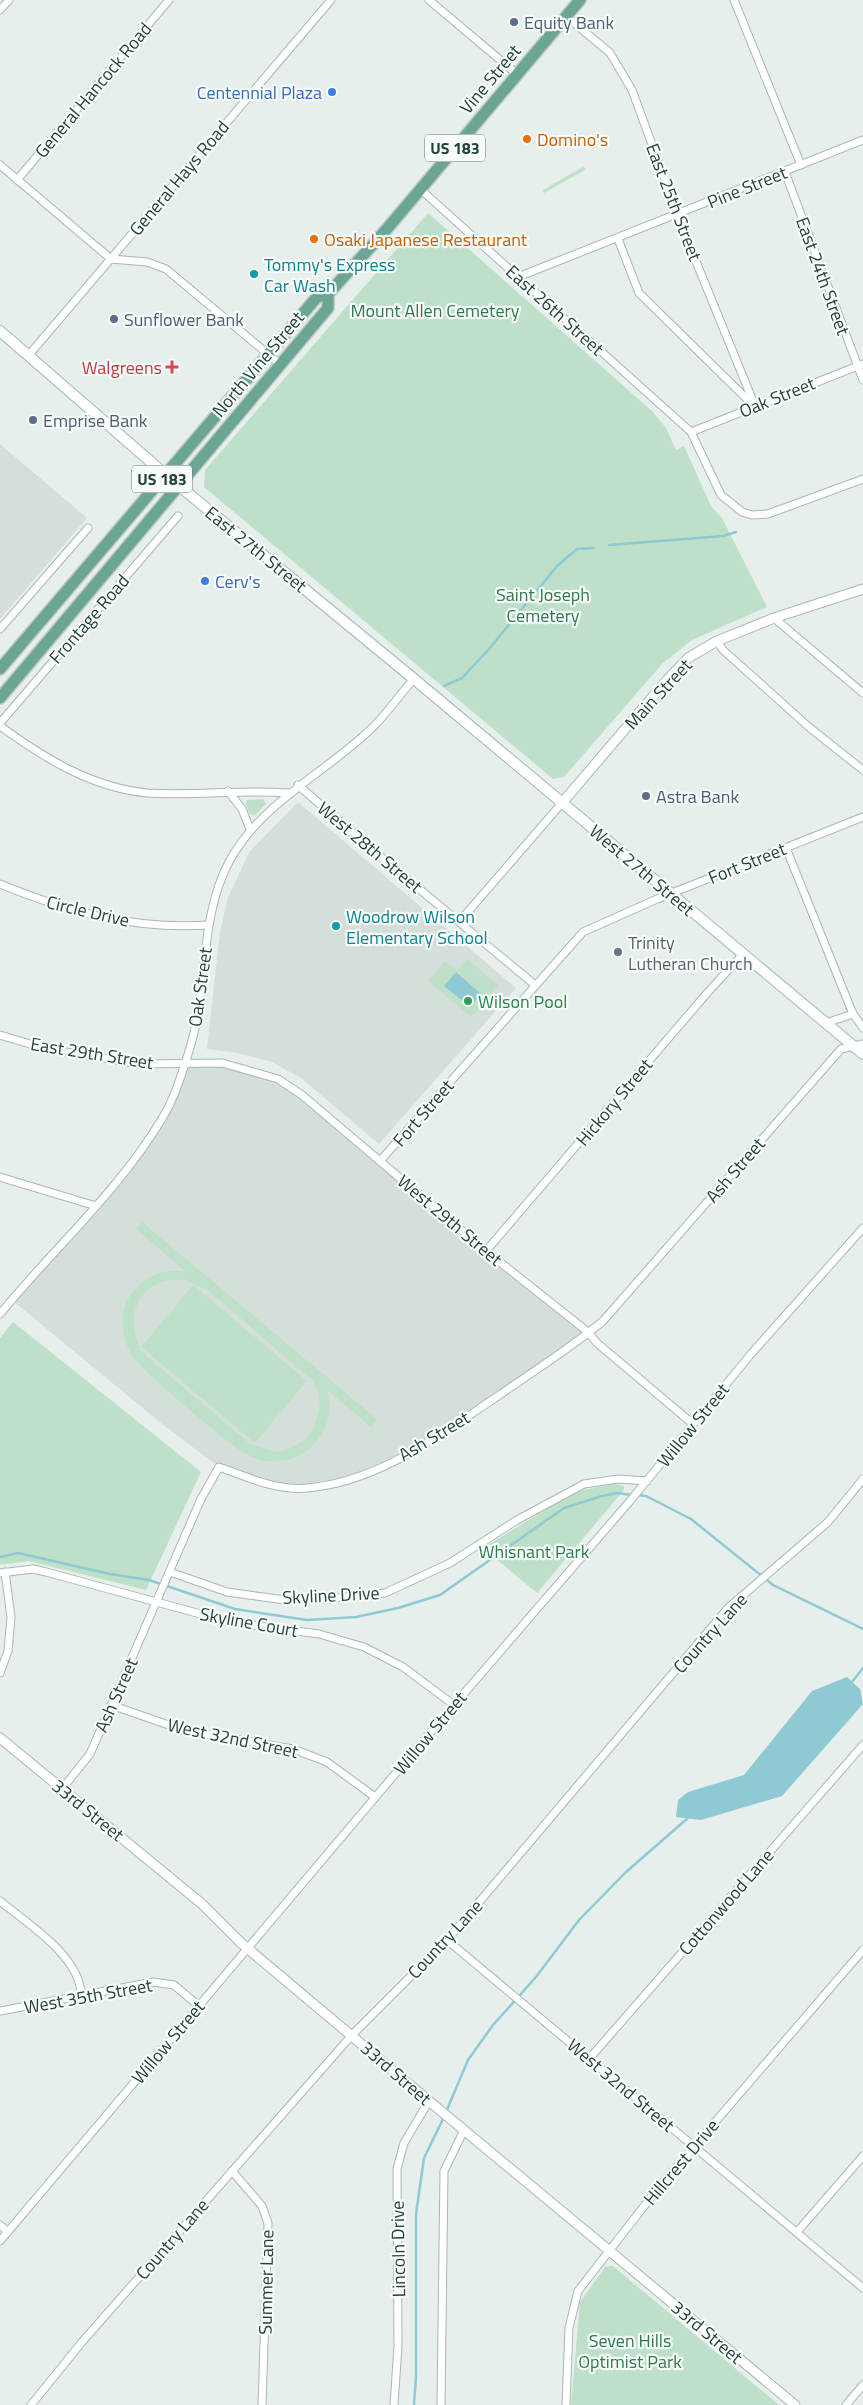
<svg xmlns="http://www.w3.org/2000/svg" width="863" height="2405" font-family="'Titillium Web',sans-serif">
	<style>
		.built { fill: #d4dfda }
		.green { fill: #bfe0c8; fill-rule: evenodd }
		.water { fill: #8ec9d4 }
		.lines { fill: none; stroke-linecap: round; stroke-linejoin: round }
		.stream { stroke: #8ec9d4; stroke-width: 2.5 }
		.minor-casing { stroke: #a8b8b2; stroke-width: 9 }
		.tertiary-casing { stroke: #a8b8b2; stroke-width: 11 }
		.secondary-casing { stroke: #a4bbb3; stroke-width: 12 }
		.primary-casing { stroke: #c2cac8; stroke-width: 14 }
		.minor { stroke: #fff; stroke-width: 7 }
		.tertiary { stroke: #fff; stroke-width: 9 }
		.secondary { stroke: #fff; stroke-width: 10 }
		.primary { stroke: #6aa596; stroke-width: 11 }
		.service-dot { fill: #5c6f8a; stroke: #f7fbf9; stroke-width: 2 }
		.shop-dot { fill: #3f7fe0; stroke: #f7fbf9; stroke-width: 2 }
		.food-dot { fill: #e8710a; stroke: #f7fbf9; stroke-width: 2 }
		.culture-dot { fill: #0f9aa8; stroke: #f7fbf9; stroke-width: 2 }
		.health-dot { fill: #e0444e; stroke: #f7fbf9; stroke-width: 2 }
		.worship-dot { fill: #6b7280; stroke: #f7fbf9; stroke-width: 2 }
		.leisure-dot { fill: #2e9e5b; stroke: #f7fbf9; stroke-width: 2 }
		.labels { text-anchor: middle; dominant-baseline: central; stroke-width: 4.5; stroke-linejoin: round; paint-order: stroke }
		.shield { fill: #f7fbf9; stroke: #637a73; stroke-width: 1 }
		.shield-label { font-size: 16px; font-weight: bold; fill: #24423a }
		.service-label { font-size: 18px; fill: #4e5e75; stroke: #f7fbf9; text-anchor: start }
		.street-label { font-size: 18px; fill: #24423a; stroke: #f7fbf9 }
		.shop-label { font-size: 18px; fill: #366cbe; stroke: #f7fbf9; text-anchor: end }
		.food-label { font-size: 18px; fill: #c56008; stroke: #f7fbf9; text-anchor: start }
		.culture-label { font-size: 18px; fill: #0d838f; stroke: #f7fbf9; text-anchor: start }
		.park-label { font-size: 18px; fill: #2d7a4b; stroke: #f7fbf9 }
		.health-label { font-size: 18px; fill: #be3a42; stroke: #f7fbf9; text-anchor: end }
		.worship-label { font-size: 18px; fill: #5b616d; stroke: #f7fbf9; text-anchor: start }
		.leisure-label { font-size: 18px; fill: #27864d; stroke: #f7fbf9; text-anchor: start }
	</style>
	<rect width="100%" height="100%" fill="#e6efeb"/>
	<g class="built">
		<path d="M 0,444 L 87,518 L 0,619 Z"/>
		<path d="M 298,802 L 516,988 L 379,1144 L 301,1078 L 272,1062 L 238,1053 L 207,1049 L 220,932 L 228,897 L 250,851 Z"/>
		<path d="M 185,1063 L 222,1063 L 278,1079 L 588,1332 L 444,1432 L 378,1470 L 341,1481 L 285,1487 L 219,1467 L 162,1424 L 12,1300 L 124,1175 L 164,1116 Z"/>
	</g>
	<g class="green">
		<path d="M 583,167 L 586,169 L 585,170 L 544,193 L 543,190 Z"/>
		<path d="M 428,213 L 653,412 L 666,428 L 676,450 L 684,446 L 711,506 L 722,518 L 767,607 L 692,640 L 663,663 L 564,777 L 553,779 L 204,487 L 205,470 Z"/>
		<path d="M 263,799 L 266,804 L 254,816 L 250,814 L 245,803 L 247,800 Z"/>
		<path d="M 467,959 L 498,985 L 471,1017 L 428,981 L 445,961 L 457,971 Z"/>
		<path d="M 142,1222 L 377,1419 L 371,1427 L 327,1390 C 328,1395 330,1400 330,1405 C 330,1438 301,1465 268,1461 C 261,1461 252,1457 246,1454 C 228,1444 140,1370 131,1354 C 121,1336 118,1310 132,1293 C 148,1274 161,1270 185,1271 L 136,1229 ZM 185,1280 L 209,1291 L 313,1381 L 318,1394 L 320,1406 L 313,1430 L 304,1440 L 292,1448 L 276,1452 L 249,1443 L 143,1353 C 128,1329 130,1293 162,1282 C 169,1279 178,1280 185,1280 Z"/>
		<path d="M 193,1285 L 307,1381 L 255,1443 L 141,1347 Z"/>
		<path d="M 13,1322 L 201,1472 L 146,1590 L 29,1561 L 0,1565 L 0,1338 Z"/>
		<path d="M 614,1484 L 624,1486 L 624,1490 L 537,1593 L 483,1548 L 565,1498 L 583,1490 Z"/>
		<path d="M 611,2266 L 613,2266 L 779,2405 L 571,2405 L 580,2302 L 605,2267 Z"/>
	</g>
	<g class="water">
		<path d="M 456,972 L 481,994 L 470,1007 L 444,986 Z"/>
		<path d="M 847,1677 L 860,1689 L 863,1704 L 782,1796 L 701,1820 L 676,1817 L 678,1800 L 688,1792 L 744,1775 L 812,1691 Z"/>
	</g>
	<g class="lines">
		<g class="stream">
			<path d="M 609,545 L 723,536 L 736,532"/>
			<path d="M 444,686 L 462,678 L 490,648 L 557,566 L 577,549 L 594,548"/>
			<path d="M 637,1495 L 646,1496 L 691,1519 L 773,1585 L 863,1629"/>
			<path d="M 0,1557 L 18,1553 L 110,1574 L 149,1580 L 235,1609 L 307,1620 L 356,1617 L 398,1608 L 440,1595 L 564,1508 L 602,1496 L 617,1493 L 632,1495"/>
			<path d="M 852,1682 L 863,1668"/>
			<path d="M 446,2112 L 468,2060 L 493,2025 L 536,1977 L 579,1920 L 626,1872 L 688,1818"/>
			<path d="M 414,2405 L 416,2377 L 416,2214 L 424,2158 L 444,2117"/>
		</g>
		<g class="minor-casing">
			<g id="minor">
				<path d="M 429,0 L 518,75"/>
				<path d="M 734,0 L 801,165"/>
				<path d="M 0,10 L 9,0"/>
				<path d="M 566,16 L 610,53 L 632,90 L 686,237 L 755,406"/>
				<path d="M 0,165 L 111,259 L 147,262 L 166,269 L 281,365"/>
				<path d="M 785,172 L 863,380"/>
				<path d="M 17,180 L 169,0"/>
				<path d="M 420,189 L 691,432 L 721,495 L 742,512 L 752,515 L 768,514 L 863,479"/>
				<path d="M 618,239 L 639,293 L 751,403"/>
				<path d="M 518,277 L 863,140"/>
				<path d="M 28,356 L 331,0"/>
				<path d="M 691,432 L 863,364"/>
				<path d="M 774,618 L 863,693"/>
				<path d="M 0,629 L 88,528"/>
				<path d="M 717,641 L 723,650 L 810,728 L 863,770"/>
				<path d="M 0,723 L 178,516"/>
				<path d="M 0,726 C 44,758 92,788 148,793 C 195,796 243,789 290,793"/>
				<path d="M 298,785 L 370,848 L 535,985"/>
				<path d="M 228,791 L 242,809 L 250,829"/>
				<path d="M 786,848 L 853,1014 L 863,1028"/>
				<path d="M 0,884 C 68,912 134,930 209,925"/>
				<path d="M 459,922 L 562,803"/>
				<path d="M 826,1023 L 853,1014"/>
				<path d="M 0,1035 L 47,1049 L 139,1064 L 222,1063 L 278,1079 L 302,1095 L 486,1251 L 588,1332 L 597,1343 L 693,1424"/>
				<path d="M 380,1161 L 583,932 L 657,899 L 863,817"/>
				<path d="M 0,1177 L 96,1206"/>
				<path d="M 486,1251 L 708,992 L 743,954"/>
				<path d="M 0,1314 C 54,1248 119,1191 163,1117 C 175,1097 182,1073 189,1051 C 209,988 198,919 230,860 C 263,801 326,773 373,727 C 388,712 400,694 414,679"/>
				<path d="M 170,1572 L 227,1592 L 285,1600 L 326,1599 L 385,1593 L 450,1563 L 517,1520 L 584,1484 L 618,1479 L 647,1481"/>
				<path d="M 0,1573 L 33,1569 L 46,1572 L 230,1622 L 319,1634 L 364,1647 L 403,1667 L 454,1705"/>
				<path d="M 0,1673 L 8,1651 L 11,1617 L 5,1572"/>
				<path d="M 111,1705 L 183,1730 L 293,1749 L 327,1762 L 375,1797"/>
				<path d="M 62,1789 L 90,1754 L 201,1499 L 219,1467 C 247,1477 277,1491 307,1488 C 380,1482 442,1433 501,1394 C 535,1370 571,1348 603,1321 L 841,1049 L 863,1044"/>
				<path d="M 0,1901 C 27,1923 81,1957 81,1995"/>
				<path d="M 447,1940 L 863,2288"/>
				<path d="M 0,2011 L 153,1982 L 174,1985 L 199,2006"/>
				<path d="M 589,2059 L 863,1745"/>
				<path d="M 232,2171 L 262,2206 L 268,2223 L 262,2405"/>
				<path d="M 0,2225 L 8,2232"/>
				<path d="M 797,2232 L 863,2156"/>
				<path d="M 0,2241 L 417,1748 L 630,1501 L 751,1354 L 863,1228"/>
				<path d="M 31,2405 L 82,2342 L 352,2035 L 447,1940 L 728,1608 L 828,1522 L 863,1479"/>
				<path d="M 394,2405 L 398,2346 L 397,2169 L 404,2143 L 429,2101"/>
				<path d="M 441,2405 L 444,2171 L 464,2130"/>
				<path d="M 566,2405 L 569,2328 L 578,2291 L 655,2192 L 863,1950"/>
				<path d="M 846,2405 L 863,2385"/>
			</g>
		</g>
		<g class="tertiary-casing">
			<g id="tertiary">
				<path d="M 562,803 L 667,680 L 688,658 L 717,641 L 774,618 L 863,589"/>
				<path d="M 0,1738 L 202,1904 L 240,1942 L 429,2101 L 795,2405"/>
			</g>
		</g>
		<g class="secondary-casing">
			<path id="secondary" d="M 0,331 L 166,475 L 414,679 L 863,1054"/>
		</g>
		<g class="primary-casing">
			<g id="primary">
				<path d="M 328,294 L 386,230 L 580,0"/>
				<path d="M 0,669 L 317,297 L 328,294"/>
				<path d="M 0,698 L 328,308 L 328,294"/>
			</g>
		</g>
		<use href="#minor" class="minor"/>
		<use href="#tertiary" class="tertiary"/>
		<use href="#secondary" class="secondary"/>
		<use href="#primary" class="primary"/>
	</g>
	<g class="service-dot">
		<circle cx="514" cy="22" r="5"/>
		<circle cx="114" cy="319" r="5"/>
		<circle cx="33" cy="420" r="5"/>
		<circle cx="646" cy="796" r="5"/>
	</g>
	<g class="shop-dot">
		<circle cx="332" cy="92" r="5"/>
		<circle cx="205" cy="581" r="5"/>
	</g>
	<g class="food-dot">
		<circle cx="527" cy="139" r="5"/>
		<circle cx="314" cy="239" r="5"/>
	</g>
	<g class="culture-dot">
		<circle cx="254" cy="274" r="5"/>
		<circle cx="336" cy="926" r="5"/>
	</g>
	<path class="health-dot" d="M169.5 359.5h5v5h5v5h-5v5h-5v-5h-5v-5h5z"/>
	<circle class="worship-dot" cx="618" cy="952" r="5"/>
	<circle class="leisure-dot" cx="468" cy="1001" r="5"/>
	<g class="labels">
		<g class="shield">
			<rect x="425" y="134.5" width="60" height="27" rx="4"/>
			<rect x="132" y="465.5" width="60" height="27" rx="4"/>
		</g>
		<g class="shield-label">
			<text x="455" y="148">US 183</text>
			<text x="162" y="479">US 183</text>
		</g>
		<g class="service-label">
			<text x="524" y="22">Equity Bank</text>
			<text x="124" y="319">Sunflower Bank</text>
			<text x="43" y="420">Emprise Bank</text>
			<text x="656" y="796">Astra Bank</text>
		</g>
		<g class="street-label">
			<text transform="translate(490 79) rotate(-50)">Vine Street</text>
			<text transform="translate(93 90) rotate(-50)">General Hancock Road</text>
			<text transform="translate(179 178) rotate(-50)">General Hays Road</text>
			<text transform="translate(747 187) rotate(-22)">Pine Street</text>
			<text transform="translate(674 202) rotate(69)">East 25th Street</text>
			<text transform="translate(823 276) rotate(70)">East 24th Street</text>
			<text transform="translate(555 310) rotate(42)">East 26th Street</text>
			<text transform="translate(258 364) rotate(-50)">North Vine Street</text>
			<text transform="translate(777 397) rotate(-22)">Oak Street</text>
			<text transform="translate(256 549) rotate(39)">East 27th Street</text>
			<text transform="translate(89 619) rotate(-49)">Frontage Road</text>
			<text transform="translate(658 694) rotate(-47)">Main Street</text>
			<text transform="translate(370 847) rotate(40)">West 28th Street</text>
			<text transform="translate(747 863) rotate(-22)">Fort Street</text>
			<text transform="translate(642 870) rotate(40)">West 27th Street</text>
			<text transform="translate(88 911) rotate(13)">Circle Drive</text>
			<text transform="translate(200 987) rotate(-82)">Oak Street</text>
			<text transform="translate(92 1053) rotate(9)">East 29th Street</text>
			<text transform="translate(614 1102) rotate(-50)">Hickory Street</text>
			<text transform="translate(423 1113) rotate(-49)">Fort Street</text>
			<text transform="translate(735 1170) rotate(-49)">Ash Street</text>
			<text transform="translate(450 1220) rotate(40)">West 29th Street</text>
			<text transform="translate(693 1425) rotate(-51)">Willow Street</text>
			<text transform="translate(434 1436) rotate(-31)">Ash Street</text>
			<text transform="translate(331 1595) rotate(-3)">Skyline Drive</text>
			<text transform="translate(249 1622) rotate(10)">Skyline Court</text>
			<text transform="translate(710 1633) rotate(-48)">Country Lane</text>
			<text transform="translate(116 1695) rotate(-66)">Ash Street</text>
			<text transform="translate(430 1733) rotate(-50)">Willow Street</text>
			<text transform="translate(233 1738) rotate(12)">West 32nd Street</text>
			<text transform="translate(88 1810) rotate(39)">33rd Street</text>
			<text transform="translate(726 1902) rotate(-49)">Cottonwood Lane</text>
			<text transform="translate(445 1939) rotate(-47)">Country Lane</text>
			<text transform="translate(88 1996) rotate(-10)">West 35th Street</text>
			<text transform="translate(168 2042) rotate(-50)">Willow Street</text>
			<text transform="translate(396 2073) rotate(41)">33rd Street</text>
			<text transform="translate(621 2085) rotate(40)">West 32nd Street</text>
			<text transform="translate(681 2162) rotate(-50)">Hillcrest Drive</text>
			<text transform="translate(172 2239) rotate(-49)">Country Lane</text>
			<text transform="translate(398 2249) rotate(-91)">Lincoln Drive</text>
			<text transform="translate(266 2282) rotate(-89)">Summer Lane</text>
			<text transform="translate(707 2332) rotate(40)">33rd Street</text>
		</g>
		<g class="shop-label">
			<text x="322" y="92">Centennial Plaza</text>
			<text x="215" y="581" text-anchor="start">Cerv's</text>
		</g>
		<g class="food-label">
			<text x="537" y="139">Domino's</text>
			<text x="324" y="239">Osaki Japanese Restaurant</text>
		</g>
		<g class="culture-label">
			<text x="264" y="264">Tommy's Express<tspan x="264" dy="21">Car Wash</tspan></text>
			<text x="346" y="916">Woodrow Wilson<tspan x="346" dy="21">Elementary School</tspan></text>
		</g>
		<g class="park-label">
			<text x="435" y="310">Mount Allen Cemetery</text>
			<text x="543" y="594">Saint Joseph<tspan x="543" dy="21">Cemetery</tspan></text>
			<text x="534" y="1551">Whisnant Park</text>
			<text x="630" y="2340">Seven Hills<tspan x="630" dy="21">Optimist Park</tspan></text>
		</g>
		<g class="health-label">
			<text x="162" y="367">Walgreens</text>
		</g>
		<g class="worship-label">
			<text x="628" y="942">Trinity<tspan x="628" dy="21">Lutheran Church</tspan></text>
		</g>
		<g class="leisure-label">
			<text x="478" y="1001">Wilson Pool</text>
		</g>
	</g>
</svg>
